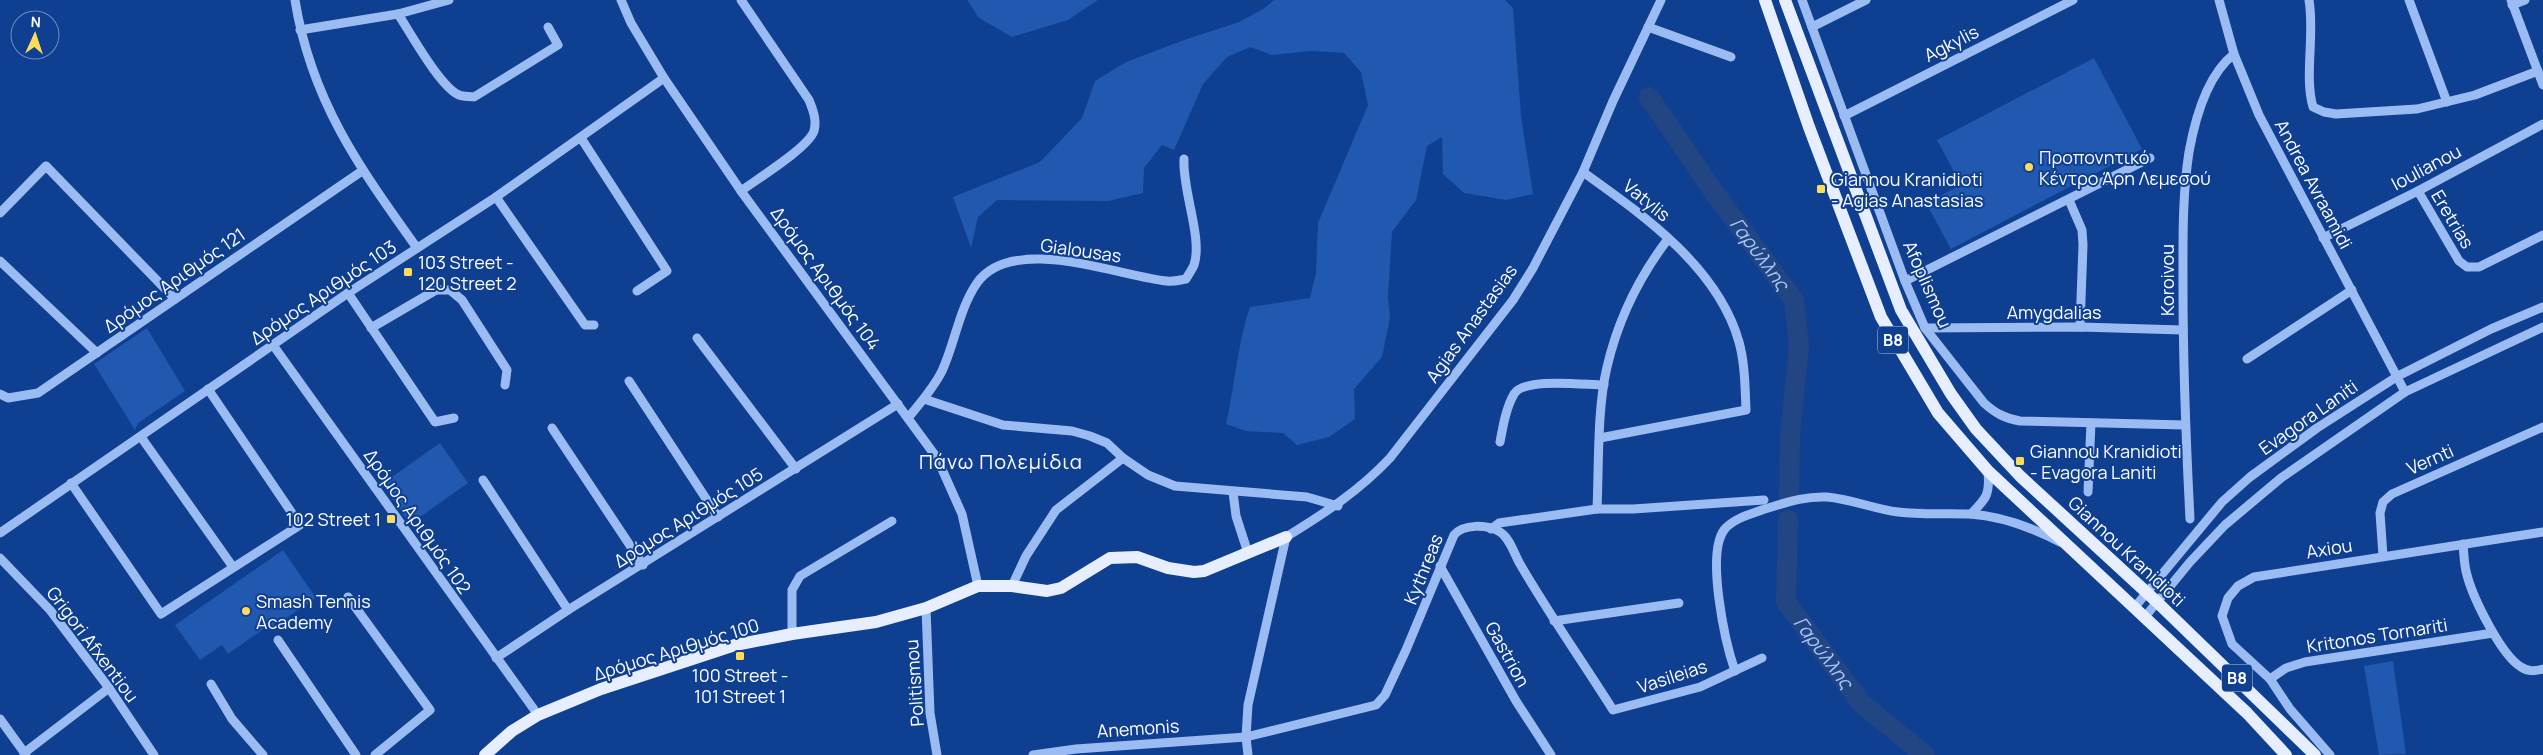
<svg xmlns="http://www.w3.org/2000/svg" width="2543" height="755" font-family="Manrope,sans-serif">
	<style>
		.green { fill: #2158b0 }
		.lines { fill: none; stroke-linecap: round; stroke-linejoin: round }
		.river { stroke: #224683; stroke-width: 20 }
		.minor { stroke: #9abcf3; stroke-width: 9 }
		.major { stroke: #e6eeff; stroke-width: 12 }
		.poi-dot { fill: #ffdb5c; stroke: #0f3f91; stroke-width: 2 }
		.labels { text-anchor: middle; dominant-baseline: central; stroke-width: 4; stroke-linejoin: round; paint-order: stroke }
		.shield { fill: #0f3f91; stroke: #b7c5de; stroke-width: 1 }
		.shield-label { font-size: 16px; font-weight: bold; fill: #fff }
		.street-label { font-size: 18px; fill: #fff; stroke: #0f3f91 }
		.poi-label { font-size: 18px; fill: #fff; stroke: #0f3f91; text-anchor: start }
		.water-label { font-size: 19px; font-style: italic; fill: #a6c7fa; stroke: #0f3f91 }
		.quarter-label { font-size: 20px; letter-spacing: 1px; fill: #fff; stroke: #0f3f91 }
	</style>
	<rect width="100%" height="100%" fill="#0f3f91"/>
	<g class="green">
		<path d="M 967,0 L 1098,0 L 1068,20 L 1012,37 L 979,18 Z"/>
		<path d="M 1274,0 L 1505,0 L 1513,8 L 1521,116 L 1533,194 L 1506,200 L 1464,193 L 1443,174 L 1442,137 L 1427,146 L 1416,200 L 1392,232 L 1388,297 L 1390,318 L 1382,357 L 1354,389 L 1355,419 L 1329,437 L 1297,445 L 1283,433 L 1246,431 L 1226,424 C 1235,385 1237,345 1250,307 L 1310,298 L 1316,273 L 1318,223 L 1368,105 L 1361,72 L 1344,53 L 1311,51 L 1272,55 L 1250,47 L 1227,57 L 1203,84 L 1174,150 L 1162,145 L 1144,168 L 1143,193 L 1108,201 L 997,200 L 978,217 L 971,248 L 953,197 L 1040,162 L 1082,118 L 1095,81 L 1126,62 L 1184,40 L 1239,22 L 1263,9 Z"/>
		<path d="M 2094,58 L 2142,149 L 1951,249 L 1926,203 L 1961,185 L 1937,140 Z"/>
		<path d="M 147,328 L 185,391 L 138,423 L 135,430 L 94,364 Z"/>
		<path d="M 440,443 L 468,483 L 410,524 L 382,484 Z"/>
		<path d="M 283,550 L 316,598 L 267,631 L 265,628 L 228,654 L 222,645 L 200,660 L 175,625 Z"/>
		<path d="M 2393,661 L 2406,754 L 2379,755 L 2364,666 Z"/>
	</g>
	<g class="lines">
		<g class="river">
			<path id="s1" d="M 1649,97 L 1716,195 L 1794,300 L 1799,345 L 1790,436 L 1789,496"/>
			<path id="s2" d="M 1788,520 L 1786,602 L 1862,704 L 1925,755"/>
		</g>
		<g class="minor">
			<path d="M 295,0 C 311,100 359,167 417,248"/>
			<path d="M 621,0 L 631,23 L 664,78 L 741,191 L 937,458 L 962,514 L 978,586"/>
			<path d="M 741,0 L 809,100 C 813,110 817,120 814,131 C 808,148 757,179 741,191"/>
			<path d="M 1802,0 L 1905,281 L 1925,328 L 1984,403 C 1995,413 2004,418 2020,421 L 2185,425"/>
			<path d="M 2219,0 L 2234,54 L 2259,115 L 2405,392"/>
			<path d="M 2309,0 C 2315,35 2304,76 2313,107 L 2324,112 L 2336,114 L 2417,109 L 2475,95 L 2538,71"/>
			<path d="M 2409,0 L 2447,102"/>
			<path d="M 2511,0 L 2543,85"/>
			<path d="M 2512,5 L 2525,0"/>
			<path d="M 398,14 C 410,32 440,87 459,95 C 463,97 470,96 474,97 L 558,45 L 548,27"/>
			<path d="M 1648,27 L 1731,57"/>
			<path d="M 1812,27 L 1866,0"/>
			<path d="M 300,30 L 398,14 L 449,0"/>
			<path d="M 1844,116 L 2073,0"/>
			<path d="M 581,138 L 667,271 L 637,291"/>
			<path d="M 1583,172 C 1643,215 1718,267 1739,342 C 1745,364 1745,387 1746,410 L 1600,438"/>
			<path d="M 2418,191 L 2459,261 L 2467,267 L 2479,267 L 2543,235"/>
			<path d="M 496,197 L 585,325 L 594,325"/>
			<path d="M 2069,200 L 2082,230 L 2083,245 L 2080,327"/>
			<path d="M 0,213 L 46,166 L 175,299"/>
			<path d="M 2323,238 L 2418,191 L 2543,124"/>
			<path d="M 0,261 L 97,353"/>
			<path d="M 1905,281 L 2150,158"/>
			<path d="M 348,293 L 435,422 L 454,418"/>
			<path d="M 371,328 L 436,290 L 450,290 L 462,300 L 507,370 L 505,385"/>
			<path d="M 1925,328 L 2080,327 L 2183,330"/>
			<path d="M 697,338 L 796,469"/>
			<path d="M 273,345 L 538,715"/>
			<path d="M 2247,359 L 2352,290"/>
			<path d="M 629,381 L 718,517"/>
			<path d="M 0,394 L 8,398 L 38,393 L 362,171"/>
			<path d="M 924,399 L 1003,425 L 1072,431 L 1090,436 L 1107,443 L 1123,458 L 1148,475 L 1175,486 L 1307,497 L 1338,506"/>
			<path d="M 908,418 C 920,403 933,389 942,371 C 955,343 959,309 977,283 C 1012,233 1119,276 1167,281 C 1173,282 1180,280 1186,279 C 1188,275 1192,270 1194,265 C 1203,238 1182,190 1184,159"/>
			<path d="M 552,428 L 643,565"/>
			<path d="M 141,437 L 233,567"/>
			<path d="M 1500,442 C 1503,426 1506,408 1514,394 C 1525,377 1585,385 1604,385"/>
			<path d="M 483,480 L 568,610"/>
			<path d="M 71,483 L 161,614 L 300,525 L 208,389"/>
			<path d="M 1233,492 L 1236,516 L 1248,553"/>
			<path d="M 2088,492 L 2091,423"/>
			<path d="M 1597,509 C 1599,465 1597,409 1607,367 C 1618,320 1639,277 1668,239"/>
			<path d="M 1971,514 C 1987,498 1990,494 1988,471"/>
			<path d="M 2190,519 C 2186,442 2183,365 2183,288 C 2183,242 2182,197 2189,152 C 2195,119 2207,75 2234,54"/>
			<path d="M 1491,529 L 1499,523 L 1597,509 L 1633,509 L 1764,500"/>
			<path d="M 0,533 L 348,293 L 496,197 L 664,78"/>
			<path d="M 2463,544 C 2464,554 2464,566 2467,575 C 2473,598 2501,655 2521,667 C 2528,672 2535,671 2543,669"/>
			<path d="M 2383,556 L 2380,513 L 2383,502 L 2392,494 L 2543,427"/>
			<path d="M 0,558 L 50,610 L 109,688 L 154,755"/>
			<path d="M 1440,566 L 1516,701 L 1551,755"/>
			<path d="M 1012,586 L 1026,556 L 1056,510 L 1123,458"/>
			<path d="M 348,597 L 430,710 L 375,755"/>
			<path d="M 926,608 L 930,713 L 937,755"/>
			<path d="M 2134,608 L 2222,502 L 2250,477 L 2317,428 L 2398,376 L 2491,329 L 2543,307"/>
			<path d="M 2144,618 L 2190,562 L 2225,525 L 2281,478 L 2405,392 L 2543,327"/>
			<path d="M 1554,621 L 1679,603"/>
			<path d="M 792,634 L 792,590 L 800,576 L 892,521"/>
			<path d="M 278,640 L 356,755"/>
			<path d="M 496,658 L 568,610 L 898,404"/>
			<path d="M 1735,671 C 1725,642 1706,555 1724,530 C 1733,518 1754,513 1768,508 C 1788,502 1806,496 1827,497 C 1851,499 1874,509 1898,512 C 1922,515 1946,513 1970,514 C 2001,516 2033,528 2060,542"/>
			<path d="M 2270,679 L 2286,668 L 2305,662 L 2493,633"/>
			<path d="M 211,684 L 232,719 L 263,755"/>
			<path d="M 0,719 L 26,755"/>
			<path d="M 24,753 L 109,688"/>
			<path d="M 1033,755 L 1076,749 L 1246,737 L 1376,705 L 1385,695 L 1406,650 L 1454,535 C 1463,524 1487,524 1500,532 C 1510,538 1514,554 1520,564 C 1549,614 1582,661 1613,710 L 1700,687 L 1762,658"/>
			<path d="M 1248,755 L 1246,737 L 1248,705 L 1286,537 C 1325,513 1359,491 1390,458 L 1513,300 L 1533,268 L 1583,172 L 1613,101 L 1661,0"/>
			<path d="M 2330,755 L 2290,709 L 2270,679 L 2232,644 L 2222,616 L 2228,598 L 2238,586 L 2254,577 L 2543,532"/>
		</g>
		<g class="major">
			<path d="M 1765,0 L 1809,127 L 1881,317 L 1938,413 L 1988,471 L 2247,713 L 2286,755"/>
			<path d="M 1785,0 L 1901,310 L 1951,394 L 1976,429 L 2020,476 L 2157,602 L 2315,755"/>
			<path d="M 485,755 L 512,731 L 538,715 L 601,689 L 735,645 L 792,634 L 876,622 L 926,608 L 978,586 L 1012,586 L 1047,591 L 1061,588 L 1110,558 L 1137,557 L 1168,568 L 1194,572 L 1204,571 L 1286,537"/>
		</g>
	</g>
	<g class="poi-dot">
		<circle cx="2029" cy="167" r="5"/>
		<rect x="1816" y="184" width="10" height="10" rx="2.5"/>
		<rect x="403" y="267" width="10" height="10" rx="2.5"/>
		<rect x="2015" y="456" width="10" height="10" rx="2.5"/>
		<rect x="386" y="514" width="10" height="10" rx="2.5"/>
		<circle cx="246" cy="611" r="5"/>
		<rect x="735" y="651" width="10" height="10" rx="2.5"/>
	</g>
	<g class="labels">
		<g class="shield">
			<rect x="1878" y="326.5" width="30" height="27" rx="4"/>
			<rect x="2222" y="664.5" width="30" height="27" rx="4"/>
		</g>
		<g class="shield-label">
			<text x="1893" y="340">B8</text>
			<text x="2237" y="678">B8</text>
		</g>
		<g class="street-label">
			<text transform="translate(1951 43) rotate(-27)">Agkylis</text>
			<text transform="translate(2426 167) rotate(-28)">Ioulianou</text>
			<text transform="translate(2314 184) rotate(62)">Andrea Avraamidi</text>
			<text transform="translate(1647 200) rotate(39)">Vatylis</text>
			<text transform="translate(2453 219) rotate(59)">Eretrias</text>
			<text transform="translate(1081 250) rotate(8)">Gialousas</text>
			<text transform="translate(826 278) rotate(54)">Δρόμος Αριθμός 104</text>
			<text transform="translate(174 280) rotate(-35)">Δρόμος Αριθμός 121</text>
			<text transform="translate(2167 280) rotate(-90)">Koroivou</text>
			<text transform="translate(1928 284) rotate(66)">Afoplismou</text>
			<text transform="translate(323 292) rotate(-34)">Δρόμος Αριθμός 103</text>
			<text x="2054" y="312">Amygdalias</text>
			<text transform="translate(1471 323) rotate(-54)">Agias Anastasias</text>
			<text transform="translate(2308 417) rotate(-35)">Evagora Laniti</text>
			<text transform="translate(2430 459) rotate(-24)">Vernti</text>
			<text transform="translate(688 517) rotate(-32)">Δρόμος Αριθμός 105</text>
			<text transform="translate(418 521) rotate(55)">Δρόμος Αριθμός 102</text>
			<text transform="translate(2329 548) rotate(-9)">Axiou</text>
			<text transform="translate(2127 551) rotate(43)">Giannou Kranidioti</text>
			<text transform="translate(1423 569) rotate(-68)">Kythreas</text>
			<text transform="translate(2377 635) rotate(-9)">Kritonos Tornariti</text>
			<text transform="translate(93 644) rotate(53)">Grigori Afxentiou</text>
			<text transform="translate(676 649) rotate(-17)">Δρόμος Αριθμός 100</text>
			<text transform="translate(1508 654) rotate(61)">Gastrion</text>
			<text transform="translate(1672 676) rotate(-18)">Vasileias</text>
			<text transform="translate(914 683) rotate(-94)">Politismou</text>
			<text transform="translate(1138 728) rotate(-4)">Anemonis</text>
		</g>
		<g class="poi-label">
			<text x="2039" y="157">Προπονητικό<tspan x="2039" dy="21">Κέντρο Άρη Λεμεσού</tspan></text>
			<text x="1831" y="179">Giannou Kranidioti<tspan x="1831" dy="21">- Agias Anastasias</tspan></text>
			<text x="418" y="262">103 Street -<tspan x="418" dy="21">120 Street 2</tspan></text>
			<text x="2030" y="451">Giannou Kranidioti<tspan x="2030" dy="21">- Evagora Laniti</tspan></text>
			<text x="381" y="519" text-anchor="end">102 Street 1</text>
			<text x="256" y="601">Smash Tennis<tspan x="256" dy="21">Academy</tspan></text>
			<text x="740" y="675" text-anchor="middle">100 Street -<tspan x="740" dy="21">101 Street 1</tspan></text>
		</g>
		<g class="water-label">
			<text stroke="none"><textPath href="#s1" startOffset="192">Γαρύλλης</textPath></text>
			<text stroke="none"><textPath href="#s2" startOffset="145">Γαρύλλης</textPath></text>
		</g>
		<g class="quarter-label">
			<text x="1001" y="461">Πάνω Πολεμίδια</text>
		</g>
	</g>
	<g transform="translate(35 35) rotate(3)"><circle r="24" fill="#0f3f91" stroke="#6f8cbd"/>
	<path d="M0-4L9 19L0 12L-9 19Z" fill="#ffdb5c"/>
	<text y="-8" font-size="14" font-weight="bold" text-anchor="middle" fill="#ffffff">N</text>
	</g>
</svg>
